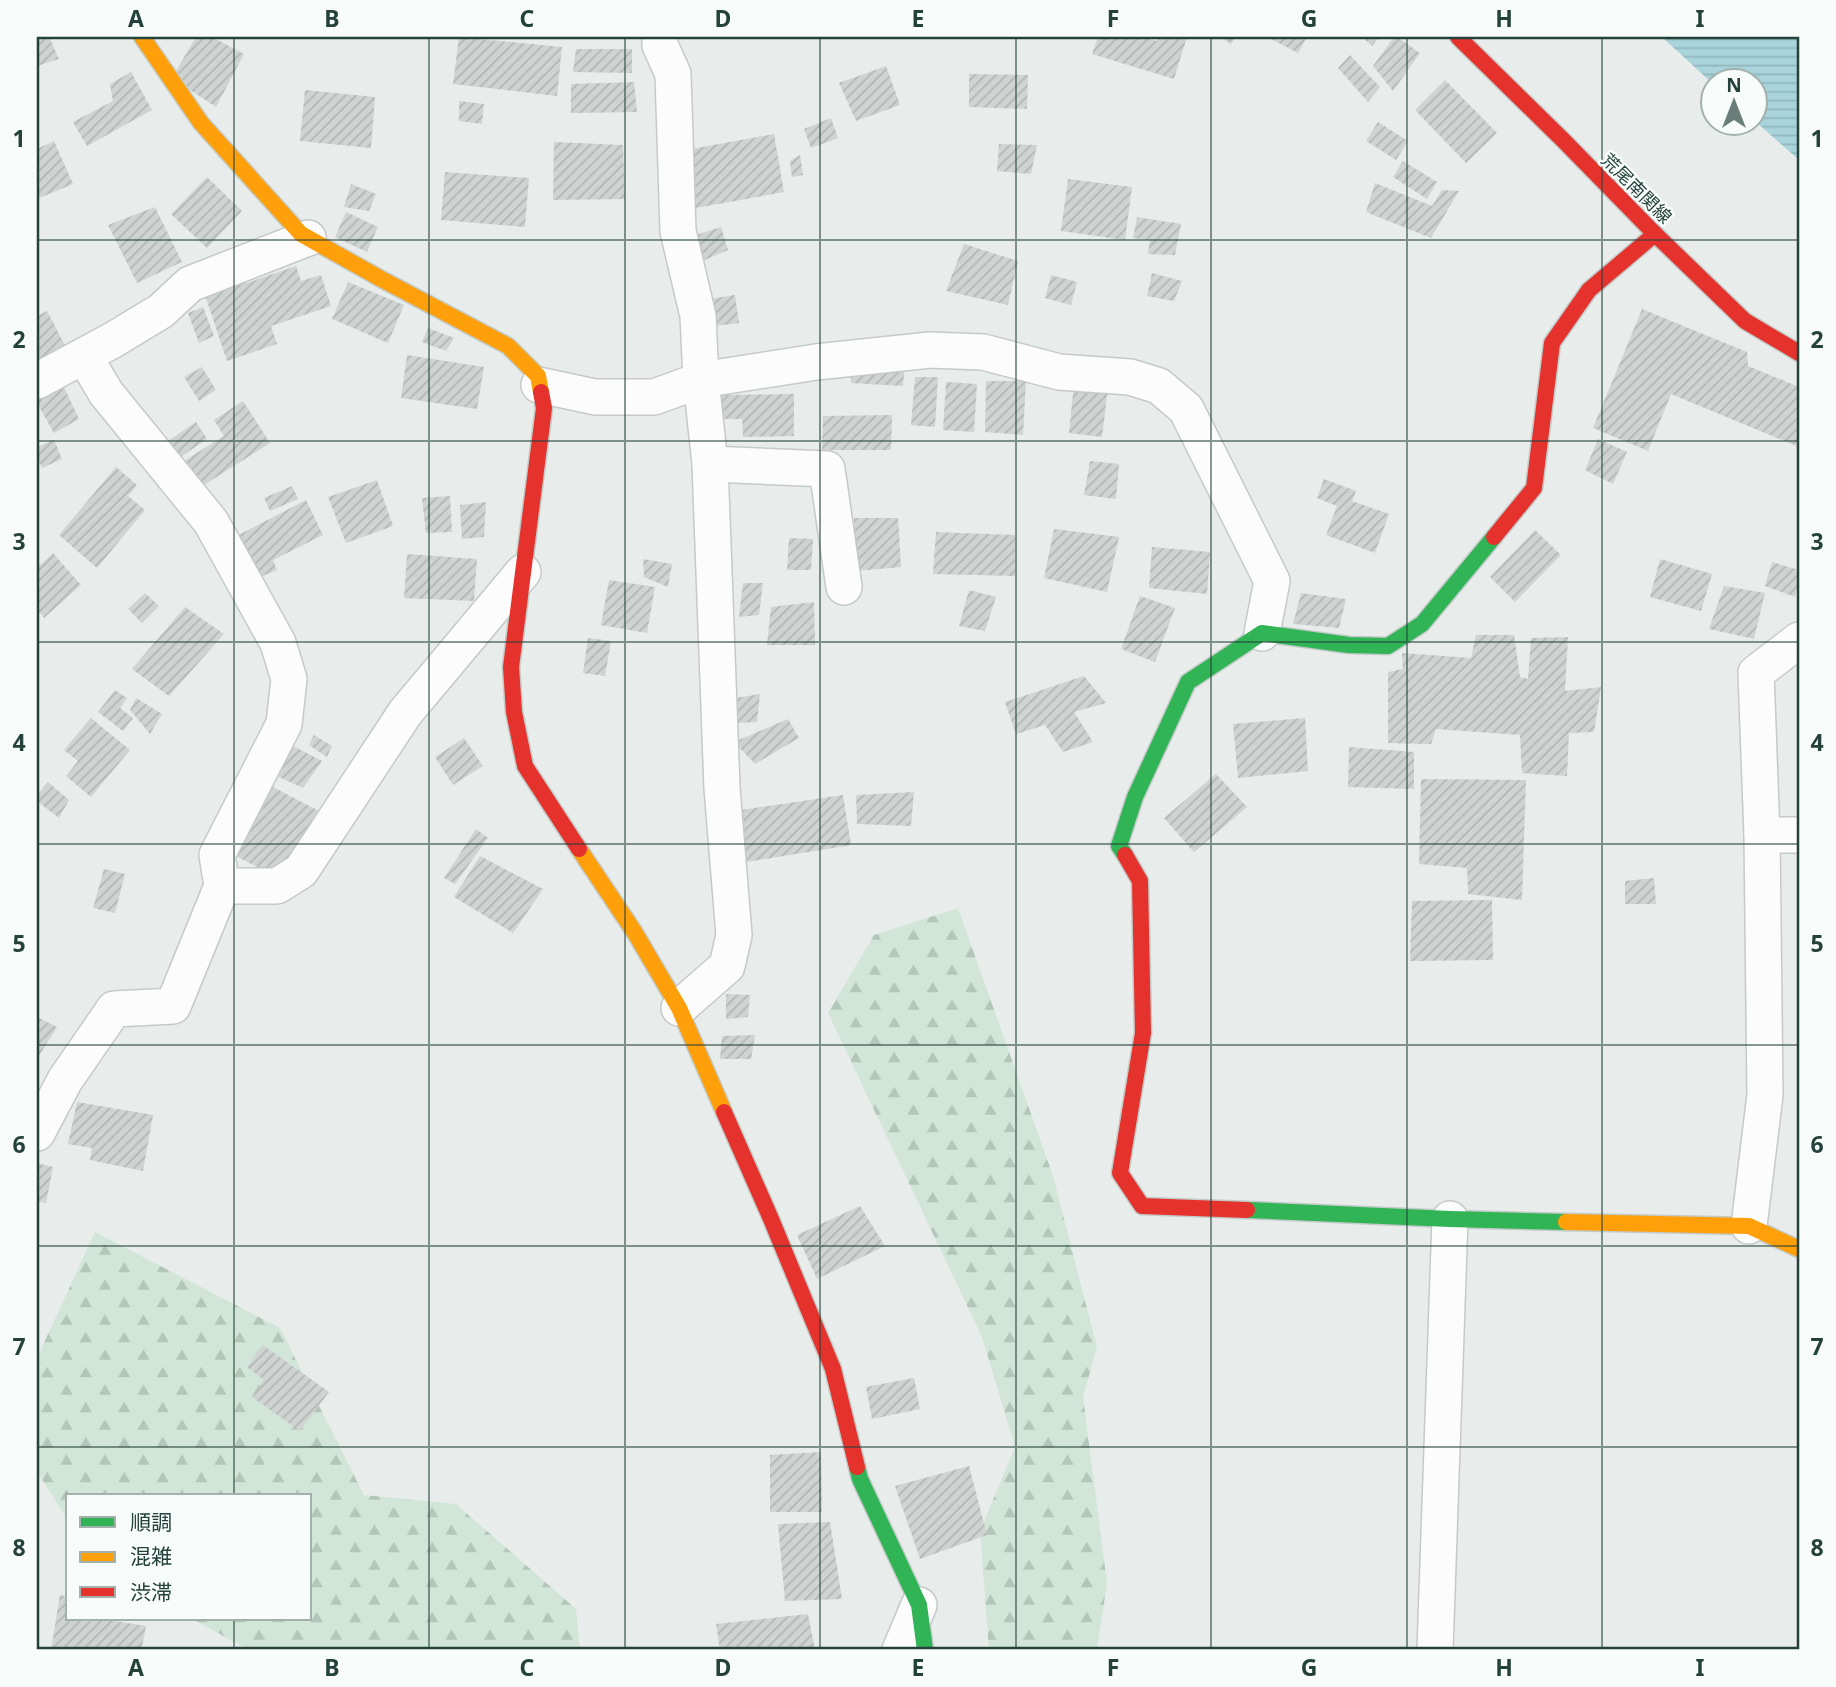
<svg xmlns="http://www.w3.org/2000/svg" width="1836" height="1687" font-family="'Noto Sans','Noto Sans JP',sans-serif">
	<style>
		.forest { fill: url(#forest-firs) }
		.water { fill: url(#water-rules) }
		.building { fill: url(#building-hatch) }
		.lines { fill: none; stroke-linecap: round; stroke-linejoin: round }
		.street-casing { stroke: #c5cac8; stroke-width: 38 }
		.fast-casing { stroke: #c3cbc8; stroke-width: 19 }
		.slow-casing { stroke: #c3cbc8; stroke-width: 19 }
		.jam-casing { stroke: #c3cbc8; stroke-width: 19 }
		.street { stroke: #fcfcfc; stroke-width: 35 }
		.fast { stroke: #30b455; stroke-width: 16 }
		.slow { stroke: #ff9f0a; stroke-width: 16 }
		.jam { stroke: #e5322d; stroke-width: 16 }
		.grid { fill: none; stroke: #24423a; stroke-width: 2; stroke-opacity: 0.55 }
		.labels { text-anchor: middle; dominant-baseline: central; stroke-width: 5; stroke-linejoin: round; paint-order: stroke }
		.street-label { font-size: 18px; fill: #24423a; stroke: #f7fbf9 }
		.neatline { fill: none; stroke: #24423a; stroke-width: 2.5 }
		.grid-label { font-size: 23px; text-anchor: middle; font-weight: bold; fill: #24423a }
	</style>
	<defs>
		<pattern id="forest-firs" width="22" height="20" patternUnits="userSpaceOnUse" patternTransform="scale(1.75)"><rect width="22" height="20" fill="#d1e6d8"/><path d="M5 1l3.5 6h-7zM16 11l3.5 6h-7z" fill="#b3c6ba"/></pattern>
		<pattern id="water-rules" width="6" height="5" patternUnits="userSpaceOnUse" patternTransform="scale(1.75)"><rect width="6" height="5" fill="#a9d4db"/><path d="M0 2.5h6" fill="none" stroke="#91b7bd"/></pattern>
		<pattern id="building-hatch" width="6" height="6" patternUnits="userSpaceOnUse" patternTransform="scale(1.75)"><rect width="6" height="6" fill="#cfd4d2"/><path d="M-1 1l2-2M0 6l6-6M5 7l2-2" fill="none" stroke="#b2b7b5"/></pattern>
	</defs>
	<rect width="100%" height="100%" fill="#e8edeb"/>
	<g class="forest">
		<path d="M 958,908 L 1053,1176 L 1097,1347 L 1083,1397 L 1107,1583 L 1097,1650 L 989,1650 L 980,1531 L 1015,1447 L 982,1337 L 828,1013 L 874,935 Z"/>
		<path d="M 95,1232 L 280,1328 L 364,1495 L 456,1504 L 576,1609 L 580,1650 L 249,1650 L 192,1619 L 310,1619 L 310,1496 L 68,1496 L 68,1520 L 37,1472 L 37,1358 Z"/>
	</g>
	<path class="water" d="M 1662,37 L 1799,37 L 1799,160 L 1756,122 L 1756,80 L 1714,80 L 1713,84 Z"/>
	<g class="building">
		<path d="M 37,37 L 49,37 L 59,59 L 37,66 Z"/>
		<path d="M 196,37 L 212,37 L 244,54 L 216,107 L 172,78 Z"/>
		<path d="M 459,37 L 562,47 L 557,96 L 453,84 Z"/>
		<path d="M 1098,37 L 1142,37 L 1157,41 L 1159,37 L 1187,37 L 1174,79 L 1092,54 Z"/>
		<path d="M 1220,37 L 1236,37 L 1231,44 Z"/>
		<path d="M 1267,37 L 1307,37 L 1298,53 Z"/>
		<path d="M 1362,37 L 1379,37 L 1372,46 Z"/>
		<path d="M 1394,37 L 1397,37 L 1420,53 L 1393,91 L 1373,66 Z"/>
		<path d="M 576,49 L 632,49 L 632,73 L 573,72 Z"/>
		<path d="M 1350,55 L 1380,87 L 1368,102 L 1338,68 Z"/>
		<path d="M 886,66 L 900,105 L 856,121 L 839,83 Z"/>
		<path d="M 131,72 L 152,110 L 87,146 L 73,122 L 113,101 L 110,84 Z"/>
		<path d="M 969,74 L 1028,75 L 1027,109 L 969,107 Z"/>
		<path d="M 1445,80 L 1497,133 L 1466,163 L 1415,110 Z"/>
		<path d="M 634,82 L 637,112 L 571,113 L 571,84 Z"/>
		<path d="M 305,90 L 375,97 L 371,148 L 300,141 Z"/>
		<path d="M 459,101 L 484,104 L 482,124 L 459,121 Z"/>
		<path d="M 831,118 L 838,138 L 811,148 L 804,129 Z"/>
		<path d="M 1378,122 L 1408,141 L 1396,160 L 1366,141 Z"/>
		<path d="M 774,134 L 784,192 L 696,208 L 686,150 Z"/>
		<path d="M 54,141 L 73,184 L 37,199 L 37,149 Z"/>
		<path d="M 554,142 L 623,145 L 625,199 L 553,200 Z"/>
		<path d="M 999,144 L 1037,145 L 1031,174 L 997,171 Z"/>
		<path d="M 800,155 L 803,175 L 792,177 L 790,161 Z"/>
		<path d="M 1403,161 L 1437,182 L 1427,199 L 1393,177 Z"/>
		<path d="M 445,172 L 529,178 L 525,227 L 441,220 Z"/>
		<path d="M 207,177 L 242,211 L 207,248 L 171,214 Z"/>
		<path d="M 1068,179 L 1132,187 L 1125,240 L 1061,231 Z"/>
		<path d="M 1375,183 L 1432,206 L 1442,190 L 1459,191 L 1431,238 L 1366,212 Z"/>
		<path d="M 351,184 L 376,194 L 369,211 L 344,207 Z"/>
		<path d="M 155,207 L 182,262 L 137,283 L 108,225 Z"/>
		<path d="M 346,212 L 378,227 L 367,252 L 335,237 Z"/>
		<path d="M 1137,217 L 1181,224 L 1175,255 L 1148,254 L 1150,240 L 1133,238 Z"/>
		<path d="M 721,227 L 728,250 L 698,263 L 687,238 Z"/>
		<path d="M 964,244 L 1018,261 L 1008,305 L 946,291 Z"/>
		<path d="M 296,266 L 301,281 L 321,275 L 331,306 L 271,326 L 277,344 L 227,361 L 201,283 L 242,269 L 247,283 Z"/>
		<path d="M 1152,273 L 1182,281 L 1174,301 L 1147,296 Z"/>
		<path d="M 1051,275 L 1077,282 L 1071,305 L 1045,298 Z"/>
		<path d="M 348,282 L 404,305 L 388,343 L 332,319 Z"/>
		<path d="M 735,295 L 739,323 L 715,326 L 709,299 Z"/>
		<path d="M 203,307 L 214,336 L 199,343 L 188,313 Z"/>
		<path d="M 1642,309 L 1747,352 L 1748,366 L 1799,387 L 1799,447 L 1671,394 L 1648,451 L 1593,428 Z"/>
		<path d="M 47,311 L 69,353 L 37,370 L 37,316 Z"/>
		<path d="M 428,328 L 454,338 L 446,351 L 422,342 Z"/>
		<path d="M 407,355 L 484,367 L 477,409 L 401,398 Z"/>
		<path d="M 851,357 L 905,363 L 903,386 L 851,383 Z"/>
		<path d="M 202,367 L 216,390 L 199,401 L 184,377 Z"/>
		<path d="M 915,377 L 938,377 L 935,427 L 911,425 Z"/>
		<path d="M 61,381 L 79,419 L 54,433 L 37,403 L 37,395 Z"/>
		<path d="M 986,381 L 1026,381 L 1023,435 L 985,432 Z"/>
		<path d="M 946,382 L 977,384 L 974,432 L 943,430 Z"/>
		<path d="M 1074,384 L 1108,388 L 1102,437 L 1069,433 Z"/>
		<path d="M 794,394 L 794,436 L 743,437 L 742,419 L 722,419 L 721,395 Z"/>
		<path d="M 243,401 L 270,443 L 196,490 L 179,464 L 224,436 L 214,420 Z"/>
		<path d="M 892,415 L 891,450 L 822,450 L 823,416 Z"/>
		<path d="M 196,422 L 207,439 L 179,458 L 168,441 Z"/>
		<path d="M 1598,439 L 1627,452 L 1613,484 L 1585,470 Z"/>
		<path d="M 54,440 L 62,459 L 42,468 L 37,457 L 37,447 Z"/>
		<path d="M 1090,461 L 1119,464 L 1116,499 L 1084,495 Z"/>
		<path d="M 116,467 L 137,485 L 128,496 L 145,510 L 97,568 L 59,535 Z"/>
		<path d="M 1324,479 L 1356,491 L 1352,501 L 1389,514 L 1375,553 L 1326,535 L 1337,506 L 1317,498 Z"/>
		<path d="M 377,480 L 393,526 L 346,543 L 328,497 Z"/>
		<path d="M 292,486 L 298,499 L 270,511 L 264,498 Z"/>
		<path d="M 450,496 L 452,532 L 426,533 L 422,498 Z"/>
		<path d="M 306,500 L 323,535 L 273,560 L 277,570 L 248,582 L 227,541 Z"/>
		<path d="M 486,502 L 484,537 L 462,539 L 460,505 Z"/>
		<path d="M 854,518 L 898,518 L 901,567 L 856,571 Z"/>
		<path d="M 1054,529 L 1119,537 L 1107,592 L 1044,578 Z"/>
		<path d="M 1535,530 L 1561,555 L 1515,602 L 1490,577 Z"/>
		<path d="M 936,532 L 1015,535 L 1015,576 L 933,574 Z"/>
		<path d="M 789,538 L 813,539 L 811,570 L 787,570 Z"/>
		<path d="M 1152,547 L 1210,552 L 1207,594 L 1149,588 Z"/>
		<path d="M 53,553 L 81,585 L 44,618 L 37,609 L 37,568 Z"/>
		<path d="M 407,554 L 477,559 L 474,601 L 404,598 Z"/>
		<path d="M 643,559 L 672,564 L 668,587 L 644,577 Z"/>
		<path d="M 1660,559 L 1712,574 L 1701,611 L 1650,597 Z"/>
		<path d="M 1772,562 L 1799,570 L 1799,581 L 1795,597 L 1765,586 Z"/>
		<path d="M 609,580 L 655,587 L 647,633 L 601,625 Z"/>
		<path d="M 743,583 L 763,583 L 759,615 L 739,617 Z"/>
		<path d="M 1724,586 L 1765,593 L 1754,639 L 1709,629 Z"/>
		<path d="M 969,590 L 996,597 L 985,631 L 959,626 Z"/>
		<path d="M 145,593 L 159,606 L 142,623 L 128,609 Z"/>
		<path d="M 1301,593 L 1346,599 L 1339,628 L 1293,624 Z"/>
		<path d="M 1140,596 L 1175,608 L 1155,662 L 1121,649 Z"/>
		<path d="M 814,602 L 815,645 L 767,645 L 771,607 Z"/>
		<path d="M 185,607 L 224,634 L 169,696 L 132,669 Z"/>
		<path d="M 1476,635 L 1514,635 L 1520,677 L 1528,679 L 1531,638 L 1568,637 L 1565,691 L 1601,687 L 1594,732 L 1569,733 L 1567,776 L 1522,773 L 1520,735 L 1436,729 L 1431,744 L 1388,743 L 1388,672 L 1403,669 L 1402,653 L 1471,658 Z"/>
		<path d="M 588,638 L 611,641 L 605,676 L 583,673 Z"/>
		<path d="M 1084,676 L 1106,703 L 1074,712 L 1093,742 L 1063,752 L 1045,725 L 1016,734 L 1005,702 Z"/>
		<path d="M 115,690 L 127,698 L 120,708 L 133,718 L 123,731 L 98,712 Z"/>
		<path d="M 760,694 L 757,722 L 736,723 L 735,698 Z"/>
		<path d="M 136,698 L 162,714 L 150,734 L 130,710 Z"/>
		<path d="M 91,718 L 130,750 L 91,797 L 66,776 L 78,761 L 64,750 Z"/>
		<path d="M 1305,718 L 1308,771 L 1238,778 L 1233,724 Z"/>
		<path d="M 788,719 L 799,738 L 755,764 L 734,742 Z"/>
		<path d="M 314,735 L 332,746 L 327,757 L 309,745 Z"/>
		<path d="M 464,738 L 483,766 L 453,785 L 435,757 Z"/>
		<path d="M 293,746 L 322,761 L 303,788 L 277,776 Z"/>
		<path d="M 1349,747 L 1414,752 L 1414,789 L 1348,787 Z"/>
		<path d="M 1216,774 L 1247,807 L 1194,852 L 1164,818 Z"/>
		<path d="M 1421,779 L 1526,780 L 1522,900 L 1468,894 L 1467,868 L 1419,864 Z"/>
		<path d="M 48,782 L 69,800 L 59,818 L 37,801 L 37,795 Z"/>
		<path d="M 271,786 L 319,811 L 283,880 L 234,855 Z"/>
		<path d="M 914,792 L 911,826 L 857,824 L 856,795 Z"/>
		<path d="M 843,795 L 851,845 L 747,862 L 741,810 Z"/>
		<path d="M 476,829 L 488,838 L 455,884 L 444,878 Z"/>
		<path d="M 480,856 L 543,889 L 513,933 L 454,897 Z"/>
		<path d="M 104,869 L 125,874 L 115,913 L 93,908 Z"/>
		<path d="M 1654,878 L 1656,904 L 1625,904 L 1625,881 Z"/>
		<path d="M 1492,900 L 1493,960 L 1410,961 L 1412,901 Z"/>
		<path d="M 726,994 L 750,995 L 748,1017 L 726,1019 Z"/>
		<path d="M 37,1017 L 57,1027 L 37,1059 Z"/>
		<path d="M 755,1035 L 751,1059 L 720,1059 L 722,1036 Z"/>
		<path d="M 77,1102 L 153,1115 L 143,1171 L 90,1160 L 92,1148 L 68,1144 Z"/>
		<path d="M 37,1163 L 53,1167 L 46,1203 L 37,1201 Z"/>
		<path d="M 860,1206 L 885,1246 L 817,1279 L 797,1235 Z"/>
		<path d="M 263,1345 L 329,1392 L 300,1431 L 252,1397 L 264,1380 L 247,1367 Z"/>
		<path d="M 914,1378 L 920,1409 L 872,1419 L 866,1387 Z"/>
		<path d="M 821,1452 L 822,1512 L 770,1512 L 770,1455 Z"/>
		<path d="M 969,1466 L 987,1535 L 920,1559 L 895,1486 Z"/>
		<path d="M 830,1522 L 842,1599 L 785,1601 L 778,1524 Z"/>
		<path d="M 60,1595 L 68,1597 L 68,1619 L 109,1619 L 109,1620 L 146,1626 L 142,1647 L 154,1649 L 153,1650 L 51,1650 Z"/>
		<path d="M 808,1614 L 815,1650 L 720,1650 L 716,1624 Z"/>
	</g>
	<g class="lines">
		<g class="street-casing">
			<g id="street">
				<path d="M 660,37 L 660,45 L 673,74 L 678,231 L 698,316 L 701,380 L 710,464 L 827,469 L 844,587"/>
				<path d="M 84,356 L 106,393 L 211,522 L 278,643 L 289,679 L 284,724 L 217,855 L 222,886"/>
				<path d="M 37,381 L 113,340 L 161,311 L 190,284 L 308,238"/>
				<path d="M 539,385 L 595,397 L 654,397 L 701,380 L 816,362 L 930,350 L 983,352 L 1059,372 L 1130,377 L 1159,386 L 1186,409 L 1272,581 L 1262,633"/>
				<path d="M 1762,835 L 1799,835"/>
				<path d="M 679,1008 L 727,966 L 734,935 L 722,788 L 710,464"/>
				<path d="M 37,1133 L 65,1080 L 114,1009 L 173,1006 L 222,886 L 277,886 L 301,871 L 405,713 L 523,572"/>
				<path d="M 1749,1226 L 1765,1095 L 1762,835 L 1756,673 L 1799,640"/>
				<path d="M 900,1650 L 919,1605"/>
				<path d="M 1435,1650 L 1450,1219"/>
			</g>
		</g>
		<g class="fast-casing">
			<g id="fast">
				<path d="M 1125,855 L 1119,846 L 1135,797 L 1188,682 L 1262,633 L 1349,645 L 1388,646 L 1422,624 L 1494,537"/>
				<path d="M 1247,1210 L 1450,1219 L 1566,1222"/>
				<path d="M 857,1467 L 860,1479 L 919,1605 L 925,1650"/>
			</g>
		</g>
		<g class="slow-casing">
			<g id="slow">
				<path d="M 142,37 L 201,123 L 301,234 L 383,280 L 508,346 L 538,376 L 541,392"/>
				<path d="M 579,849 L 635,933 L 679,1008 L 724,1112"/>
				<path d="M 1566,1222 L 1749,1226 L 1799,1249"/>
			</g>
		</g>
		<g class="jam-casing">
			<g id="jam">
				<path d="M 1458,37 L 1564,141 L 1655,234 L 1745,321 L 1799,353"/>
				<path d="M 541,392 L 544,408 L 511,667 L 514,712 L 525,766 L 579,849"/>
				<path d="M 1494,537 L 1534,488 L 1552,343 L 1589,290 L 1655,234"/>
				<path d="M 1125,855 L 1140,881 L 1143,1033 L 1120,1173 L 1142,1206 L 1247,1210"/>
				<path d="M 724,1112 L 771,1219 L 833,1369 L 857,1467"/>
			</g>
		</g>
		<use href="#street" class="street"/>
		<use href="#fast" class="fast"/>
		<use href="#slow" class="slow"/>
		<use href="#jam" class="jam"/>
	</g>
	<path class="grid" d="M 234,37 L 234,1496M 429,37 L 429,1650M 625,37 L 625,1650M 820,37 L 820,1650M 1016,37 L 1016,1650M 1211,37 L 1211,1650M 1407,37 L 1407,1650M 1602,37 L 1602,1650M 37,240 L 1799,240M 37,441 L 1799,441M 37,642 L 1799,642M 37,844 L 1799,844M 37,1045 L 1799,1045M 37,1246 L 1799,1246M 37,1447 L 1799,1447M 234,1619 L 234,1650"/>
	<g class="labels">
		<g class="street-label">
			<text transform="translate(1637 188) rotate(45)">荒尾南関線</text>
		</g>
	</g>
	<rect width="1836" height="1687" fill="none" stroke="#f7fbf9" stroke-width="77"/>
	<rect x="66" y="1494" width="245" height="126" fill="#f7fbf9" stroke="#a3b1ad" stroke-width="2"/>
	<rect x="80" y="1517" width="35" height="10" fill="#30b455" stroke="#a3b1ad" stroke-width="2"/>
	<text x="130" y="1530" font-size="21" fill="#24423a">順調</text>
	<rect x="80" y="1552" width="35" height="10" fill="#ff9f0a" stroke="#a3b1ad" stroke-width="2"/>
	<text x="130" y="1564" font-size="21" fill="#24423a">混雑</text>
	<rect x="80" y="1587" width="35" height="10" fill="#e5322d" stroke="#a3b1ad" stroke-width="2"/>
	<text x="130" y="1600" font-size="21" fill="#24423a">渋滞</text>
	<g transform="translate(1734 102)"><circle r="33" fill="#f7fbf9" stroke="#a3b1ad" stroke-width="2"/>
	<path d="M0-5L12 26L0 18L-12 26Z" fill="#697e78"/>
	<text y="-10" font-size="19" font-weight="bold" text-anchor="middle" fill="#24423a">N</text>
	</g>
	<rect x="38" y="38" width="1760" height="1610" class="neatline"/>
	<g class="grid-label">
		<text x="136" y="27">A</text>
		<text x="332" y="27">B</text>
		<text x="527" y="27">C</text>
		<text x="723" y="27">D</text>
		<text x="918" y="27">E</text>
		<text x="1113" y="27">F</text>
		<text x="1309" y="27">G</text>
		<text x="1504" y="27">H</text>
		<text x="1700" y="27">I</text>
		<text x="19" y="147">1</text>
		<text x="1817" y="147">1</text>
		<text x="19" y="348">2</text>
		<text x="1817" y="348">2</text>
		<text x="19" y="550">3</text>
		<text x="1817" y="550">3</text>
		<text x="19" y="751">4</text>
		<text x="1817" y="751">4</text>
		<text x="19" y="952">5</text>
		<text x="1817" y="952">5</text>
		<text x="19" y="1153">6</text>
		<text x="1817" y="1153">6</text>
		<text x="19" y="1355">7</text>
		<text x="1817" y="1355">7</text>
		<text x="19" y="1556">8</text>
		<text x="1817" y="1556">8</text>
		<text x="136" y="1676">A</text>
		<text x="332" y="1676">B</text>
		<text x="527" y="1676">C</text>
		<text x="723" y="1676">D</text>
		<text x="918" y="1676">E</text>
		<text x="1113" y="1676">F</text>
		<text x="1309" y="1676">G</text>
		<text x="1504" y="1676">H</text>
		<text x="1700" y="1676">I</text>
	</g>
</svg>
